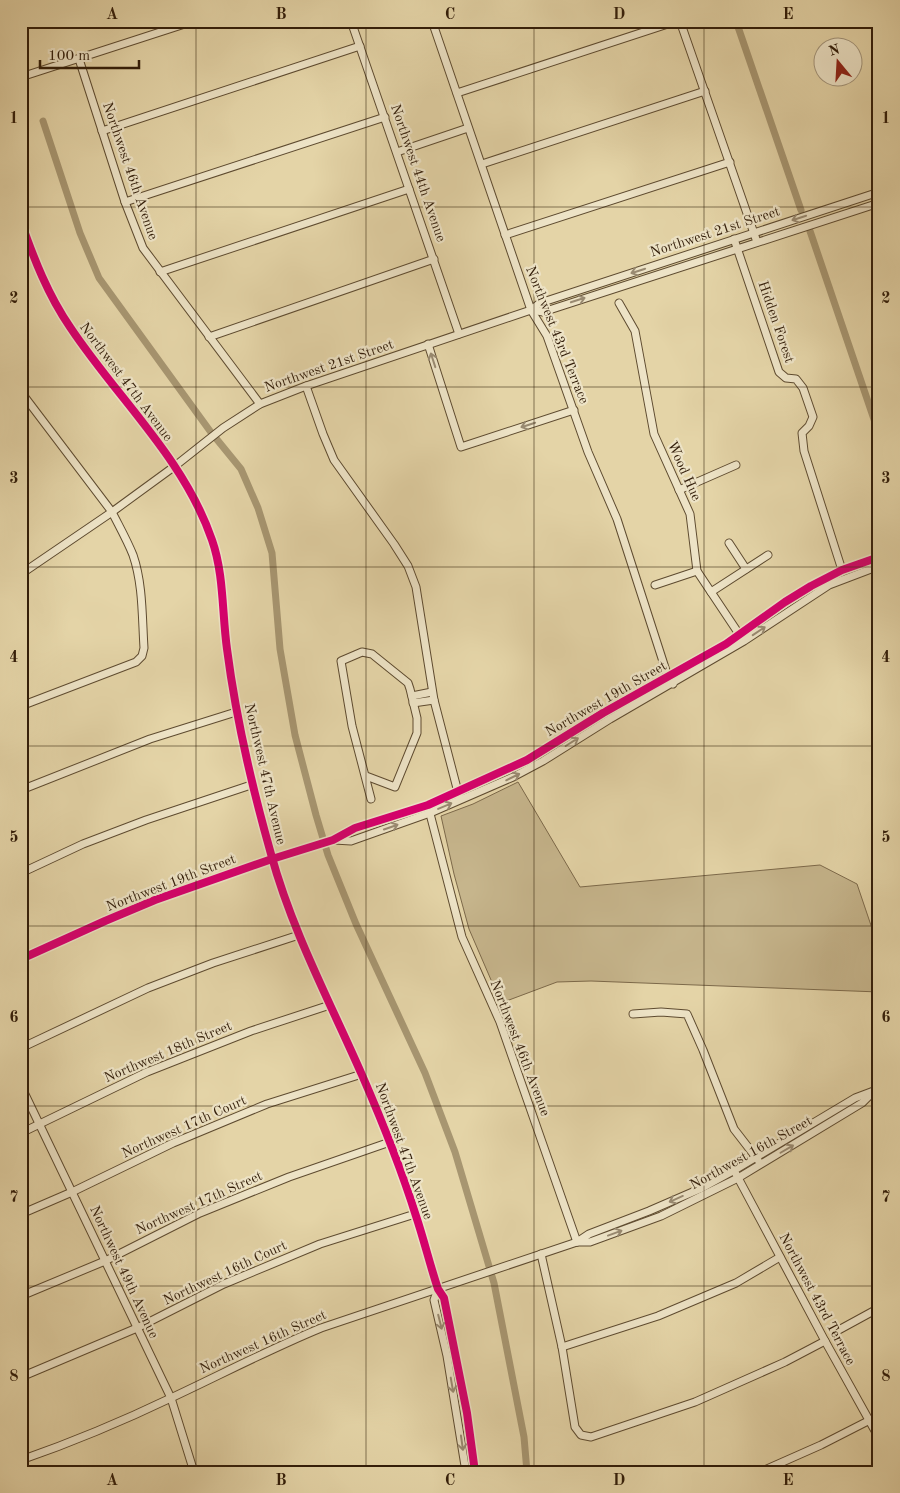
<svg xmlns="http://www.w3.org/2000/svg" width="900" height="1493" font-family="'Old Standard TT',serif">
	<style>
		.green { fill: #c6b58c; stroke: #7c694a }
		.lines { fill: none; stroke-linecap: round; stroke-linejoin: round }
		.canal { stroke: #a79671; stroke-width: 7 }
		.minor-casing { stroke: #5e4b30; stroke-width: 9 }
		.minor { stroke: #ede3c6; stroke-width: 7 }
		.cycleway-casing { stroke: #ede3c6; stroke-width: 11 }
		.cycleway { stroke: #d6006c; stroke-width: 8 }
		.oneway { stroke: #998a71 }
		.grid { fill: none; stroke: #321d09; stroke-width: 1; stroke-opacity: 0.55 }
		.labels { text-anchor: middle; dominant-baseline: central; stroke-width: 4.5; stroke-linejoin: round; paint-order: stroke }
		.street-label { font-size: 14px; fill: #321d09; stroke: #ede3c6 }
		.neatline { fill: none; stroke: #321d09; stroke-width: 2 }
		.grid-label { font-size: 16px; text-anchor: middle; font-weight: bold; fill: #321d09 }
	</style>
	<rect width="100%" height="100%" fill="#e4d4a7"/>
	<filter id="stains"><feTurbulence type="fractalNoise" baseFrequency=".004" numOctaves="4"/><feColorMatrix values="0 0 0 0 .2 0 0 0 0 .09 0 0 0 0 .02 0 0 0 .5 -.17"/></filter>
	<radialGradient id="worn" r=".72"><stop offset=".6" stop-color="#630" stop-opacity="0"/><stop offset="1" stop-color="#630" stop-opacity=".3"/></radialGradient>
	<path class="green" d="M 518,782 L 580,887 L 820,865 L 857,884 L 879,949 L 879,992 L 591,981 L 557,982 L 501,1003 L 469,929 L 454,874 L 441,816 L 473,804 Z"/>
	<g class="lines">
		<g class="canal">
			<path d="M 736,21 L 801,210"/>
			<path d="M 43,121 L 80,233 L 99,278 L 210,431 L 241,469 L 258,508 L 272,553 L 280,649 L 295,735 L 316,815 L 328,855 L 356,924 L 425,1073 L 455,1152 L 494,1283 L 524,1437 L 527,1472"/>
			<path d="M 810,231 L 879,434"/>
			<path d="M 879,903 L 879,906"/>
		</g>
		<g class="minor-casing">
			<g id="minor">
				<path d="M 351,21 L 459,334"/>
				<path d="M 432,21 L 531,310 L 547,336 L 588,452 L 617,519 L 668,677 L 673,684"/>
				<path d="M 680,21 L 757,242"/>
				<path d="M 79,59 L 125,202 L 143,248 L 260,404"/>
				<path d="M 21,77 L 194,21"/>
				<path d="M 457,93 L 677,21"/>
				<path d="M 102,131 L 360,46"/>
				<path d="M 397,152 L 468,128"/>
				<path d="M 482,164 L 705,91"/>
				<path d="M 125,202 L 385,117"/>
				<path d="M 21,222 C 34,259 48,295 70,327 C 117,398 184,458 212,540 C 224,574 222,613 227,649 C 236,719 252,787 271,854 C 292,931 330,1002 362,1075 C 382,1121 401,1168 416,1216 C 424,1240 430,1265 438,1289 L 444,1298 L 467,1413 L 475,1472"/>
				<path d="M 505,235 L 730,162"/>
				<path d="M 734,239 L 779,372 L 786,378 L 796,379 L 803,388 L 813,417 L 809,426 L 802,433 L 804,451 L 842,570"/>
				<path d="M 160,272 L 409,189"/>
				<path d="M 619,303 L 635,331 L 654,434 L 690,514 L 697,571 L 741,637"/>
				<path d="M 531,310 L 543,312 L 879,203"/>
				<path d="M 209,337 L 434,259"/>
				<path d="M 428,344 L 461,447 L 574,410"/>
				<path d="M 306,386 L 323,434 L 334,460 L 394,544 L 408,566 L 416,587 L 434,700 L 459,796"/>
				<path d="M 21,392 L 112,512 C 119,526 127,540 133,555 C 143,584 142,617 144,648 L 142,656 L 136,662 L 21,706"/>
				<path d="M 679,490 L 736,465"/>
				<path d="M 729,543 L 746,569"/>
				<path d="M 21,574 L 112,512 L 175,466 L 223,428 L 260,404 L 306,386 L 531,310 L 540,303 L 879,192"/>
				<path d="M 655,585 L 697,571"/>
				<path d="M 711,592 L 768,555"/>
				<path d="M 412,696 L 432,692"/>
				<path d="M 413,703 L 434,700"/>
				<path d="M 366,776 L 395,787 L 417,733 L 417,718 L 410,689 L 408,683 L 372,654 L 362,652 L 341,661 L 352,726 L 371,799"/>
				<path d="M 21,790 L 150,739 L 236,712"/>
				<path d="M 429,810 L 462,937 L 500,1022 L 577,1242"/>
				<path d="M 334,840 L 351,841 L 430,813 L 513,777 L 543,761 L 610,719 L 744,641 L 829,585 L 879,566"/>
				<path d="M 21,873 L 83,844 L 146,820 L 251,785"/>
				<path d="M 21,959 L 105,921 L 155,900 L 272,859 L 333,840 L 355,828 L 428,805 L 527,760 L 603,713 L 726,644 L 785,602 L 811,586 L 842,570 L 879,557"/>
				<path d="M 633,1014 L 661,1012 L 687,1014 L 703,1050 L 734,1129 L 758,1160"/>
				<path d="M 21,1048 L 148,988 L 213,963 L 299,935"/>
				<path d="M 21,1086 L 171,1398 L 194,1472"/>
				<path d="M 873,1092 L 879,1102"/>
				<path d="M 21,1133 L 147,1072 L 251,1031 L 330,1005"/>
				<path d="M 736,1174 L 825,1341 L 879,1438"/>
				<path d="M 21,1214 L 72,1192 L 173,1143 L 267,1104 L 362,1074"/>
				<path d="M 577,1242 L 590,1242 L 661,1216 L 738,1178 L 862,1103 L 871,1094"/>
				<path d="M 541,1254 L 562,1347 L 575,1427 L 581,1435 L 591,1437 L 695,1402 L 785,1362 L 825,1341"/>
				<path d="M 438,1289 L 434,1300 L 447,1356 L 466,1472"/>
				<path d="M 21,1296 L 105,1261 L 200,1213 L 289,1177 L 390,1142"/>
				<path d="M 835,1332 L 879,1308"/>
				<path d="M 562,1347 L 658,1316 L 736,1283 L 780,1257"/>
				<path d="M 21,1377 L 137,1328 L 224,1284 L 320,1244 L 415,1214"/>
				<path d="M 21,1460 C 73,1442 123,1421 173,1397 C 222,1374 270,1349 321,1328 L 577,1242 L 589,1234 L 649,1211 L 702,1188 L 733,1171 L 855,1098 L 879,1089"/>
				<path d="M 760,1472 L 821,1445 L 870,1420"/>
			</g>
		</g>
		<use href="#minor" class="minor"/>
		<g class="cycleway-casing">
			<g id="cycleway">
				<path d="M 21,222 C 34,259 48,295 70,327 C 117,398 184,458 212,540 C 224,574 222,613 227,649 C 236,719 252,787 271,854 C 292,931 330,1002 362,1075 C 382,1121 401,1168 416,1216 C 424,1240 430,1265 438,1289 L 444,1298 L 467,1413 L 475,1472"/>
				<path d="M 21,959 L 105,921 L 155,900 L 272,859 L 333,840 L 355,828 L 428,805 L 527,760 L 603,713 L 726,644 L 785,602 L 811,586 L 842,570 L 879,557"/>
			</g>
		</g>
		<use href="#cycleway" class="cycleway"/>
	</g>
	<defs><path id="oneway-shaft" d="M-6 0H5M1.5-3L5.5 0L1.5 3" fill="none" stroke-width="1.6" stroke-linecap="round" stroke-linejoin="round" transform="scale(1.25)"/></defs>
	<g class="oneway">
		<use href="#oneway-shaft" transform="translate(799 218) rotate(162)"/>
		<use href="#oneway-shaft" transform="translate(638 271) rotate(162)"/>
		<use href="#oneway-shaft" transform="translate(578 300) rotate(-18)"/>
		<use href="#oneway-shaft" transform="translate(433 360) rotate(-108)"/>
		<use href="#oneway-shaft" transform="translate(528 425) rotate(162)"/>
		<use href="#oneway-shaft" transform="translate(759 631) rotate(-34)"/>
		<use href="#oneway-shaft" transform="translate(572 742) rotate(-32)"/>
		<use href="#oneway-shaft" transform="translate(513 777) rotate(-26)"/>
		<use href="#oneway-shaft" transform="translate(445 806) rotate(-23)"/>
		<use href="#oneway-shaft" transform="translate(391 827) rotate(-19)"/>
		<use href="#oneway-shaft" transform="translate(787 1149) rotate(-30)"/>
		<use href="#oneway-shaft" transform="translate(676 1199) rotate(156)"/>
		<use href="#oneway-shaft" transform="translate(615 1233) rotate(-20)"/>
		<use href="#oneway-shaft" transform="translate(440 1322) rotate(76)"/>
		<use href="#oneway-shaft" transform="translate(452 1385) rotate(80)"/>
		<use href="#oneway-shaft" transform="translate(462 1443) rotate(82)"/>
	</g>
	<path class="grid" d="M 196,21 L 196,1472M 366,21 L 366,1472M 534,21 L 534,1472M 704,21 L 704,1472M 21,207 L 879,207M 21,387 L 879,387M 21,567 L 879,567M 21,746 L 879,746M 21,926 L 879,926M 21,1106 L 879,1106M 21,1286 L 879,1286"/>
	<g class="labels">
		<g class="street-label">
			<text transform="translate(130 171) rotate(71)">Northwest 46th Avenue</text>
			<text transform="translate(418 173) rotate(71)">Northwest 44th Avenue</text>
			<text transform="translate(715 232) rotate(-18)">Northwest 21st Street</text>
			<text transform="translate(776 322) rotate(71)">Hidden Forest</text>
			<text transform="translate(557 335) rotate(68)">Northwest 43rd Terrace</text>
			<text transform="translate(329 366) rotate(-19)">Northwest 21st Street</text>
			<text transform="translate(126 382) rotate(53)">Northwest 47th Avenue</text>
			<text transform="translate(684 471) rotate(66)">Wood Hue</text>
			<text transform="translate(606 699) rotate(-30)">Northwest 19th Street</text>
			<text transform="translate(265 774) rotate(77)">Northwest 47th Avenue</text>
			<text transform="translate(171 883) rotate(-21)">Northwest 19th Street</text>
			<text transform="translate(520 1048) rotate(69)">Northwest 46th Avenue</text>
			<text transform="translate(168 1052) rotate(-23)">Northwest 18th Street</text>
			<text transform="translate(184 1127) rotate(-24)">Northwest 17th Court</text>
			<text transform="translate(404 1151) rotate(70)">Northwest 47th Avenue</text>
			<text transform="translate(751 1153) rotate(-29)">Northwest 16th Street</text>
			<text transform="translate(199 1203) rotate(-24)">Northwest 17th Street</text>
			<text transform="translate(124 1272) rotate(65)">Northwest 49th Avenue</text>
			<text transform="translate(225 1273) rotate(-25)">Northwest 16th Court</text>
			<text transform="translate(817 1299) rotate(62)">Northwest 43rd Terrace</text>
			<text transform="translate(263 1342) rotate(-24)">Northwest 16th Street</text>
		</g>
	</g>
	<rect width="900" height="1493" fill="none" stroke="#e4d4a7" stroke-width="55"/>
	<g transform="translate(838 62) rotate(342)"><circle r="24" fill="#ede3c6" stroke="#a2947a"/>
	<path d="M0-4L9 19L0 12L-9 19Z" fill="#8f2418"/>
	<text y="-8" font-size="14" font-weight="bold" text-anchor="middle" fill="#321d09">N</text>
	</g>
	<path d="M40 60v8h99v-8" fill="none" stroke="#321d09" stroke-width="2.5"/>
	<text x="48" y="60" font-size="15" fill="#321d09" stroke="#ede3c6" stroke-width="4" paint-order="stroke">100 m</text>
	<rect x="28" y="28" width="844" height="1438" class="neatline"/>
	<g class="grid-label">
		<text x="112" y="19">A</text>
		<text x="281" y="19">B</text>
		<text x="450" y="19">C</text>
		<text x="619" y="19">D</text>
		<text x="788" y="19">E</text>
		<text x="14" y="123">1</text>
		<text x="886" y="123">1</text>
		<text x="14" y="303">2</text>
		<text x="886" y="303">2</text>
		<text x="14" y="483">3</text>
		<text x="886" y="483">3</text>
		<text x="14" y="662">4</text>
		<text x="886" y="662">4</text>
		<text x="14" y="842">5</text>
		<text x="886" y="842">5</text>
		<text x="14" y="1022">6</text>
		<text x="886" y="1022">6</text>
		<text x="14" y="1202">7</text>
		<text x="886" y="1202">7</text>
		<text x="14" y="1381">8</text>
		<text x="886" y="1381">8</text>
		<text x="112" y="1485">A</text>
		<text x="281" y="1485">B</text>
		<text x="450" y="1485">C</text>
		<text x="619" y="1485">D</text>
		<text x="788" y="1485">E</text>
	</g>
	<rect width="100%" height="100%" filter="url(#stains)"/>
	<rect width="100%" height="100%" fill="url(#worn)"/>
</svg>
